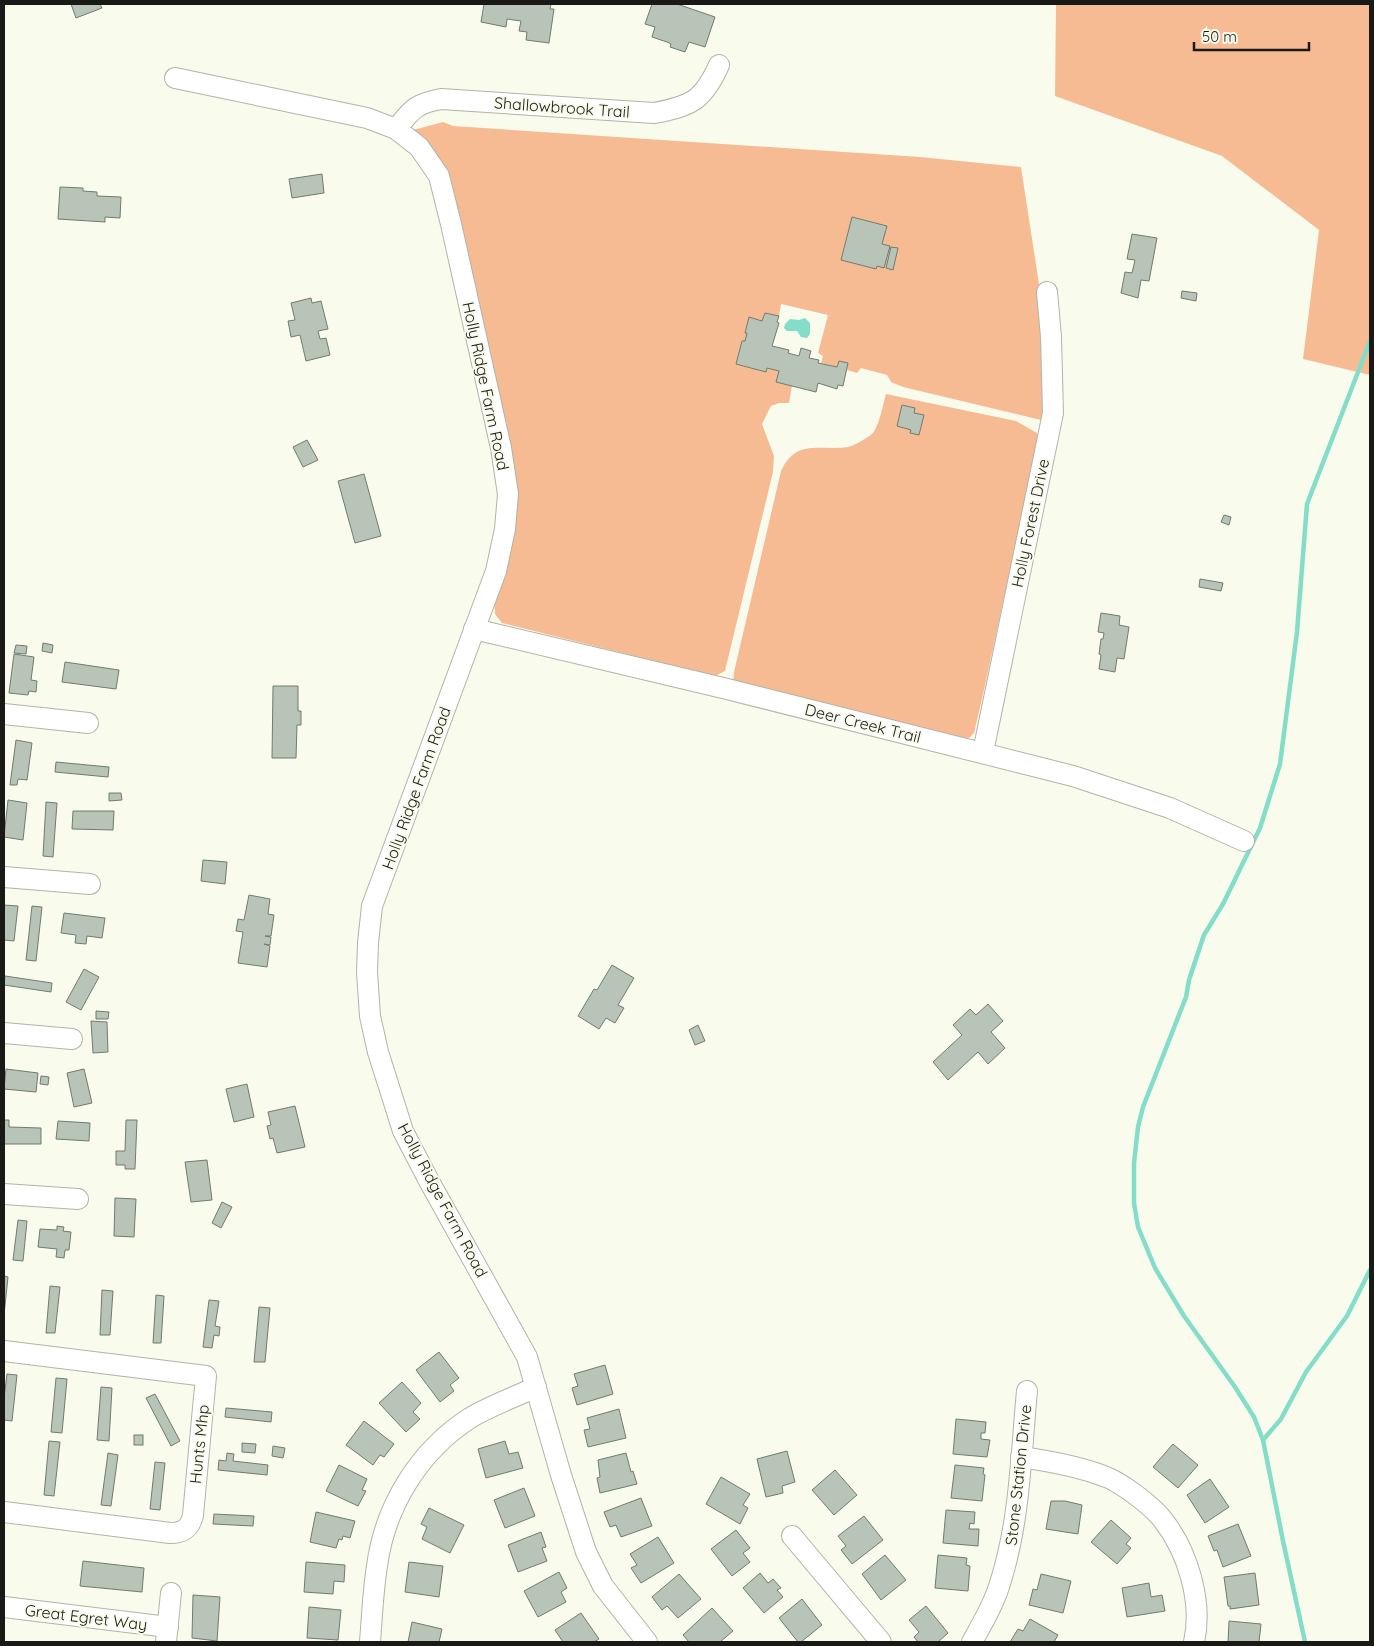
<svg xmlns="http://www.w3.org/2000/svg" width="1374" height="1646" font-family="Quicksand,sans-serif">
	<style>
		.green { fill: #f7bb94 }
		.water { fill: #83ddc9 }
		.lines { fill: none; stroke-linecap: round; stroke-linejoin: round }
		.stream { stroke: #83ddc9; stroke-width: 4.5 }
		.building { fill: #b8c4b8; stroke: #707b71 }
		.minor-casing { stroke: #b1b4a6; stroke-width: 22 }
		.minor { stroke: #fff; stroke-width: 20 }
		.labels { text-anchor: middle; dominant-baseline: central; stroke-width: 4; stroke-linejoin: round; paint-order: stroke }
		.street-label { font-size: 16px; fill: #191a15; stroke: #f9fced }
	</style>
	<rect width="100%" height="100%" fill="#f9fced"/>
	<g class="green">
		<path d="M 1056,4 L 1370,4 L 1370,375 L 1303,359 L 1319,230 L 1222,156 L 1055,96 Z"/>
		<path d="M 443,122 L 453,126 L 920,157 L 1021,167 L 1041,297 L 1049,372 L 1041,420 L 903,387 L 891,382 L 887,375 L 861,368 L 857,373 L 847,370 L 848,363 L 839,361 L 837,367 L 821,363 L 823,356 L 818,353 L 828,315 L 781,304 L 779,316 L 765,313 L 762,321 L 749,318 L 745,332 L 747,333 L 745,341 L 742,341 L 736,364 L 766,371 L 767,368 L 779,371 L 792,386 L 789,403 L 779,403 L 771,406 L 762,424 L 774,456 L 773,472 L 725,671 L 715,676 L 502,623 L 495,614 L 494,600 L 509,553 L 479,316 L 413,130 Z"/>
		<path d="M 886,394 L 1016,421 L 1037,433 L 1038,440 L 982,699 L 974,733 L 969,738 L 962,740 L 733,682 L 734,672 L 781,471 C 796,438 819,451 848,447 C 854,446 867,438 872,434 C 879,427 883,404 886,394 Z"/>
	</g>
	<path class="water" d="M 805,318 L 810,323 L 810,334 L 807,338 L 801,337 L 797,331 L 787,331 L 784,328 L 785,324 L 790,319 L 799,320 Z"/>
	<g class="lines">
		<g class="stream">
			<path d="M 1263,1440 L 1281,1419 L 1306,1372 L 1347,1316 L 1370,1270"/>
			<path d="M 1305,1642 L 1283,1541 L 1263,1440 L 1254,1417 L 1235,1387 L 1184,1316 L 1155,1268 L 1138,1227 L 1134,1203 L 1134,1163 L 1138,1127 L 1143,1107 L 1186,997 L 1189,980 L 1204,935 L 1223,904 L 1260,828 L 1280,764 L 1297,632 L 1307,504 L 1370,341"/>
		</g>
	</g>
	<g class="building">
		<path d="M 71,4 L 100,4 L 102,8 L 76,18 Z"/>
		<path d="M 484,4 L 551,4 L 550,9 L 554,9 L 549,43 L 526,40 L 527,32 L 519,31 L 521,21 L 507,19 L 506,27 L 481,22 Z"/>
		<path d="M 652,4 L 677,4 L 715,17 L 705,47 L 689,42 L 685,52 L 670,47 L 671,44 L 667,42 L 652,37 L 655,27 L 645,24 Z"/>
		<path d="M 322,174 L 324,193 L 292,198 L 289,179 Z"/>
		<path d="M 60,187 L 83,188 L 83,191 L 97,192 L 97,196 L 121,197 L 120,218 L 105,217 L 105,222 L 58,219 Z"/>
		<path d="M 852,217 L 887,226 L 882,244 L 890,246 L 884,268 L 877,266 L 876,269 L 841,260 Z"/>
		<path d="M 1132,234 L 1157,238 L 1149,281 L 1141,280 L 1138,298 L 1121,293 L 1125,272 L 1132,273 L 1135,260 L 1127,259 Z"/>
		<path d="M 891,247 L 898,248 L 893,270 L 886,268 Z"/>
		<path d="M 1182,291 L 1197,293 L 1196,301 L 1181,298 Z"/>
		<path d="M 311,298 L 312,303 L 321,301 L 328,329 L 318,331 L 320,339 L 326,338 L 330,355 L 306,361 L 300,335 L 291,337 L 288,321 L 295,320 L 291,303 Z"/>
		<path d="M 765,313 L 779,316 L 777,322 L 779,323 L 772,346 L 789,350 L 788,353 L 799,356 L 801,348 L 811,351 L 809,358 L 819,360 L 818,363 L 837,367 L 839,361 L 848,363 L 843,386 L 838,385 L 837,389 L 818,383 L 816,392 L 776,382 L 779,371 L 767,368 L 766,372 L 736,364 L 742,341 L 745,341 L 747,333 L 745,333 L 749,317 L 762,321 Z"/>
		<path d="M 902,405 L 915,408 L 914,413 L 924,415 L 919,435 L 910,433 L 911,430 L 897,426 Z"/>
		<path d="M 307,440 L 318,460 L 303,467 L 293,447 Z"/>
		<path d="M 364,474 L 381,536 L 355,543 L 338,481 Z"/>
		<path d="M 1224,515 L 1231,517 L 1229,525 L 1221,522 Z"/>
		<path d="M 1200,579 L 1223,583 L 1221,591 L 1199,587 Z"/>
		<path d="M 1101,613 L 1120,616 L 1119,625 L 1129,627 L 1124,659 L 1117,658 L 1115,672 L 1099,669 L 1101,655 L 1099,654 L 1101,639 L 1103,639 L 1104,633 L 1098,632 Z"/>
		<path d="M 43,643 L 53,645 L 52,653 L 42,651 Z"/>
		<path d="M 16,645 L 27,646 L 26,654 L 14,653 Z"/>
		<path d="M 14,654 L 34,657 L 31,680 L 37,681 L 36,692 L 29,691 L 28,695 L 9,693 Z"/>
		<path d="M 65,662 L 119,670 L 116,689 L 62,682 Z"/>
		<path d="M 273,686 L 298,686 L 298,711 L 301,711 L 301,725 L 297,725 L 296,758 L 272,758 Z"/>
		<path d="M 16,740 L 32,743 L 27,780 L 18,779 L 17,785 L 10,785 Z"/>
		<path d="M 56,762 L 109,767 L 108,777 L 55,772 Z"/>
		<path d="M 109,793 L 121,793 L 122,800 L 109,801 Z"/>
		<path d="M 8,800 L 27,803 L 23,840 L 4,837 Z"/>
		<path d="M 46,802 L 57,803 L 53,857 L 43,856 Z"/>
		<path d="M 73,811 L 114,811 L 113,830 L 72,829 Z"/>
		<path d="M 203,860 L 227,862 L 225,884 L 201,881 Z"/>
		<path d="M 249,895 L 270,899 L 268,914 L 274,915 L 271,936 L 265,936 L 271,937 L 270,945 L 264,944 L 270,946 L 267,967 L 238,963 L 243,932 L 236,931 L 238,919 L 244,920 Z"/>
		<path d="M 4,905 L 18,906 L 14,941 L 4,940 Z"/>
		<path d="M 32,906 L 42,907 L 36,961 L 26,960 Z"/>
		<path d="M 64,913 L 105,918 L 102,938 L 87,936 L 86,944 L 75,943 L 76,935 L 61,933 Z"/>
		<path d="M 612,965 L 634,978 L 618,1005 L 624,1008 L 615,1023 L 606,1018 L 599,1029 L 578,1016 L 594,989 L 597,990 Z"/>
		<path d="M 84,969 L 99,977 L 81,1010 L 66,1002 Z"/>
		<path d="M 5,976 L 52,983 L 51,992 L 4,985 Z"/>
		<path d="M 988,1004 L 1003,1021 L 991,1032 L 1005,1048 L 988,1064 L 978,1052 L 948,1080 L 933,1062 L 962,1035 L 953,1025 L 970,1009 L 976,1015 Z"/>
		<path d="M 96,1011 L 109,1012 L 108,1019 L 96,1019 Z"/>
		<path d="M 91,1021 L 107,1022 L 108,1052 L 93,1053 Z"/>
		<path d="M 698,1025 L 705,1041 L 695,1045 L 689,1030 Z"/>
		<path d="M 6,1069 L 38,1073 L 36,1092 L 4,1089 Z"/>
		<path d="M 84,1069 L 92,1103 L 74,1107 L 67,1073 Z"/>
		<path d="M 41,1076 L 49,1077 L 48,1085 L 40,1084 Z"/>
		<path d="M 247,1084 L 254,1117 L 234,1122 L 226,1089 Z"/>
		<path d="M 295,1106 L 305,1147 L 277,1153 L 273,1138 L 270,1139 L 267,1126 L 271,1125 L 268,1112 Z"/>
		<path d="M 4,1120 L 9,1120 L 9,1127 L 41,1128 L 41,1144 L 4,1144 Z"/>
		<path d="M 126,1120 L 137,1120 L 135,1169 L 125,1169 L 125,1165 L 116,1165 L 116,1151 L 125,1151 Z"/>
		<path d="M 58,1121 L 90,1123 L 89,1141 L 56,1139 Z"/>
		<path d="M 207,1160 L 212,1200 L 191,1202 L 185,1162 Z"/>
		<path d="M 115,1198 L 136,1199 L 134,1237 L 114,1236 Z"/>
		<path d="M 222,1202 L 232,1207 L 221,1228 L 212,1223 Z"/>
		<path d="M 18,1220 L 27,1221 L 23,1261 L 13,1260 Z"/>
		<path d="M 57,1226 L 64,1227 L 63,1231 L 71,1232 L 69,1250 L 65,1250 L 64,1258 L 56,1257 L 57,1249 L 38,1247 L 40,1229 L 57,1230 Z"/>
		<path d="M 4,1276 L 8,1277 L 4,1315 Z"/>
		<path d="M 50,1286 L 60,1287 L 55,1333 L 46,1333 Z"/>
		<path d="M 102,1290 L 113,1291 L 110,1335 L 100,1335 Z"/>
		<path d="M 156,1295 L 164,1296 L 161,1343 L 153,1343 Z"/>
		<path d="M 209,1300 L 219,1301 L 215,1326 L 220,1327 L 219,1336 L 214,1335 L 212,1348 L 203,1347 Z"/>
		<path d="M 259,1307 L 270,1308 L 265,1362 L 254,1362 Z"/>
		<path d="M 439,1352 L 459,1378 L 450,1385 L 454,1391 L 440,1402 L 416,1370 Z"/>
		<path d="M 605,1365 L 613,1394 L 577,1405 L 572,1388 L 578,1386 L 574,1374 Z"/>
		<path d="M 7,1374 L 17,1375 L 12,1421 L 4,1420 L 4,1398 Z"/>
		<path d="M 56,1378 L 67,1379 L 62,1433 L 51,1432 Z"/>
		<path d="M 402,1382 L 421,1403 L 413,1412 L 420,1419 L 406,1432 L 379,1403 Z"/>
		<path d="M 101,1387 L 112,1388 L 109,1441 L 97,1440 Z"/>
		<path d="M 155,1394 L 180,1441 L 171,1446 L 146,1398 Z"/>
		<path d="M 226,1408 L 272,1412 L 271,1422 L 225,1417 Z"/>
		<path d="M 619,1409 L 626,1438 L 588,1447 L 584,1430 L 590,1429 L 587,1418 Z"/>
		<path d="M 956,1419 L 986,1422 L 985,1433 L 981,1433 L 981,1439 L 990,1440 L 987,1457 L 953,1454 Z"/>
		<path d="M 364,1421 L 394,1444 L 384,1457 L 380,1455 L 373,1465 L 346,1445 Z"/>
		<rect x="134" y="1435" width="9" height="10"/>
		<path d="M 49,1441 L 60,1442 L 54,1496 L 44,1495 Z"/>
		<path d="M 505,1441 L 509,1454 L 518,1452 L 523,1468 L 486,1478 L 478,1449 Z"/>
		<path d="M 242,1443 L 256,1444 L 255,1453 L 242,1452 Z"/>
		<path d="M 1173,1444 L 1198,1465 L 1178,1488 L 1153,1467 Z"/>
		<path d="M 273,1446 L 285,1448 L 283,1458 L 272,1456 Z"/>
		<path d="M 787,1451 L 795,1482 L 782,1486 L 783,1493 L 766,1497 L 757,1459 Z"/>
		<path d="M 108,1453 L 118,1455 L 111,1506 L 101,1505 Z"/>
		<path d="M 227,1453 L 234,1454 L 233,1461 L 268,1465 L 267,1475 L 218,1470 L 219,1460 L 226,1461 Z"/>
		<path d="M 626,1453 L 631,1472 L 633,1471 L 637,1484 L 600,1493 L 597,1478 L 600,1477 L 598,1460 Z"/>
		<path d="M 155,1462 L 165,1463 L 160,1510 L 150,1509 Z"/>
		<path d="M 339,1465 L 367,1479 L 362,1490 L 366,1491 L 358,1506 L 326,1491 Z"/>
		<path d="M 955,1465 L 984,1468 L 983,1474 L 985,1475 L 982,1501 L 951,1498 Z"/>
		<path d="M 835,1470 L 857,1495 L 834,1515 L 812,1490 Z"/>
		<path d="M 721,1477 L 750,1494 L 743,1505 L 748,1508 L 740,1524 L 706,1504 Z"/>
		<path d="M 1210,1479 L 1229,1507 L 1205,1523 L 1187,1495 Z"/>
		<path d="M 524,1488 L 535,1516 L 505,1528 L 494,1500 Z"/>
		<path d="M 641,1498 L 652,1526 L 621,1537 L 616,1525 L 610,1527 L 604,1512 Z"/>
		<path d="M 1051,1501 L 1065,1501 L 1082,1505 L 1078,1534 L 1046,1529 Z"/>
		<path d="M 429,1508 L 464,1525 L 450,1553 L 422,1539 L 427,1527 L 421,1524 Z"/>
		<path d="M 946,1510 L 975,1512 L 974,1524 L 970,1523 L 969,1529 L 979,1529 L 978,1546 L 943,1543 Z"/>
		<path d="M 316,1512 L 355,1521 L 350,1538 L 343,1536 L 342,1540 L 339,1539 L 336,1548 L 310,1542 Z"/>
		<path d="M 214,1514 L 254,1516 L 253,1526 L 213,1524 Z"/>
		<path d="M 864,1516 L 883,1540 L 852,1564 L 841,1550 L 846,1546 L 838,1536 Z"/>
		<path d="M 1111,1520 L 1131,1538 L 1126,1544 L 1131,1548 L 1117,1564 L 1091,1542 Z"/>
		<path d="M 1238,1524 L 1251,1556 L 1223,1567 L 1217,1550 L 1214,1551 L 1208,1536 Z"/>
		<path d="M 736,1530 L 750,1548 L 743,1553 L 750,1562 L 732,1576 L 711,1549 Z"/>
		<path d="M 541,1532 L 546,1547 L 542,1548 L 547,1561 L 518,1572 L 508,1545 Z"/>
		<path d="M 658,1537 L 674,1563 L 641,1583 L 631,1568 L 637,1565 L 630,1554 Z"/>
		<path d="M 885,1555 L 906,1580 L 881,1600 L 862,1574 Z"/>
		<path d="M 938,1555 L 967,1558 L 966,1565 L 970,1566 L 968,1591 L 935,1588 Z"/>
		<path d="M 83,1561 L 144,1568 L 142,1592 L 80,1586 Z"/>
		<path d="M 306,1562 L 345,1565 L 344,1582 L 334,1581 L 333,1594 L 304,1592 Z"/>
		<path d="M 409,1562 L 443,1566 L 439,1597 L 405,1592 Z"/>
		<path d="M 559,1572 L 567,1588 L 561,1592 L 566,1602 L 538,1617 L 524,1591 Z"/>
		<path d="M 760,1573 L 768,1583 L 773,1579 L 781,1588 L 777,1590 L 783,1597 L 764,1613 L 743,1588 Z"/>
		<path d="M 1255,1573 L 1259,1605 L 1230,1609 L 1230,1606 L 1228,1606 L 1224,1577 Z"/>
		<path d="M 679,1574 L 701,1599 L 678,1618 L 667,1606 L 662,1610 L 652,1597 Z"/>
		<path d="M 1041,1574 L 1071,1581 L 1063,1613 L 1029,1605 L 1033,1589 L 1037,1590 Z"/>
		<path d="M 1149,1583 L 1151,1597 L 1162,1595 L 1165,1611 L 1127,1617 L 1122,1588 Z"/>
		<path d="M 193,1595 L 220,1597 L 217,1641 L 192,1638 Z"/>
		<path d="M 802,1599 L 822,1625 L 801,1642 L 798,1642 L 779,1618 Z"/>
		<path d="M 926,1606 L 948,1633 L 938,1642 L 918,1642 L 914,1637 L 919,1632 L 909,1620 Z"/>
		<path d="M 309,1607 L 341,1610 L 338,1640 L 307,1638 Z"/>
		<path d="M 712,1608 L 733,1631 L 720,1642 L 689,1642 L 683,1635 Z"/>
		<path d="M 581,1613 L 599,1639 L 594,1642 L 563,1642 L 555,1630 Z"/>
		<path d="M 1030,1619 L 1058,1635 L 1054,1642 L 1010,1642 L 1018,1629 L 1023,1631 Z"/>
		<path d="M 1229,1621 L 1261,1624 L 1259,1642 L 1228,1642 Z"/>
		<path d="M 412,1622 L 442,1629 L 439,1642 L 408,1642 Z"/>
	</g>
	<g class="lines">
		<g class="minor-casing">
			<g id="minor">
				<path d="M 175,78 L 367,118 L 396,129 L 419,147 L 439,176 L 451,224 L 501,448 L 508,494 L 505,529 L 496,571 L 372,906 L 368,943 L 367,972 L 370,1016 L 378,1052 L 403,1131 L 429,1181 L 527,1357 L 561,1475 L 586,1552 L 603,1586 L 647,1642"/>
				<path d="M 396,129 C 412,110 414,104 441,99 L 654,113 C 691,106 703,101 719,65"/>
				<path d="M 474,629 L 723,688 L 1073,776 L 1170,808 L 1244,841"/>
				<path d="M 4,714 L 88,723"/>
				<path d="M 983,752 L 1053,413 L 1051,337 L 1047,292"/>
				<path d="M 4,877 L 90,884"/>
				<path d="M 4,1033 L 72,1039"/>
				<path d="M 4,1194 L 78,1199"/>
				<path d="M 4,1351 L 206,1376 L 193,1515 C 190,1528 184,1533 170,1533 L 4,1512"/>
				<path d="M 1021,1457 C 1049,1461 1079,1466 1106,1477 C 1113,1479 1119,1484 1126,1488 C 1139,1497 1153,1507 1163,1520 C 1188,1552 1203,1602 1194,1642"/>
				<path d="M 792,1536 L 881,1642"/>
				<path d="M 4,1607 L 168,1627"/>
				<path d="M 166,1642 L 171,1593"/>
				<path d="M 370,1642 C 372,1617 373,1591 377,1566 C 385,1506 419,1451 470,1418 C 490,1406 515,1397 536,1387"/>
				<path d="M 972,1642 C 983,1622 995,1602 1001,1580 C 1020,1519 1021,1454 1027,1391"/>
			</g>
		</g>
		<use href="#minor" class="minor"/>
	</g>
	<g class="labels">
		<g class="street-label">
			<text transform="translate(562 107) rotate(4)">Shallowbrook Trail</text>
			<text transform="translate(486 386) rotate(78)">Holly Ridge Farm Road</text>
			<text transform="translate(1030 523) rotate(-78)">Holly Forest Drive</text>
			<text transform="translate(863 723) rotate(14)">Deer Creek Trail</text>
			<text transform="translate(416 788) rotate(-70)">Holly Ridge Farm Road</text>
			<text transform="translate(443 1200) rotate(62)">Holly Ridge Farm Road</text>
			<text transform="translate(199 1444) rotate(-84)">Hunts Mhp</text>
			<text transform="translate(1018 1475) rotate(-84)">Stone Station Drive</text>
			<text transform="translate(86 1617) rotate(7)">Great Egret Way</text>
		</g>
	</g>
	<rect width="1374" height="1646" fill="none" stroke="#191a15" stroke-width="10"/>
	<path d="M1194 42v8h115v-8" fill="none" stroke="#191a15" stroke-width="2.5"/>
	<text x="1202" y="42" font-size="15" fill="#191a15" stroke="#f9fced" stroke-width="4" paint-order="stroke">50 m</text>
</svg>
